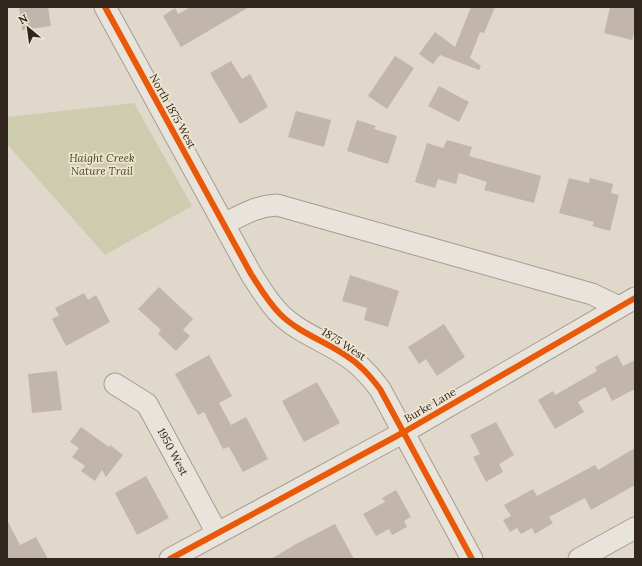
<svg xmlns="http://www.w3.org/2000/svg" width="642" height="566" font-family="Lora,serif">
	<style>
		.green { fill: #ceccaf }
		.building { fill: #c2b6ac }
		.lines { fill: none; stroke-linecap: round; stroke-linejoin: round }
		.minor-casing { stroke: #a49d94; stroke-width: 23 }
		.minor { stroke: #e8e3db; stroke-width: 21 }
		.cycleway-casing { stroke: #efe5d1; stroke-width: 8 }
		.cycleway { stroke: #e8590c; stroke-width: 6 }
		.labels { text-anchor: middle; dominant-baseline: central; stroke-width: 3.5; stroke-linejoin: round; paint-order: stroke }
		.street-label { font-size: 11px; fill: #30261e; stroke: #efe5d1 }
		.park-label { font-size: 11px; font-style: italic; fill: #434a27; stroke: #efe5d1 }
	</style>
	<rect width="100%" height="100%" fill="#dfd8cb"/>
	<path class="green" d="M 134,103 L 192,206 L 105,255 L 7,144 L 7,117 Z"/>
	<g class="building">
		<path d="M 19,7 L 48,7 L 51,26 L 22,30 Z"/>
		<path d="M 191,7 L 249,7 L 181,47 L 163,16 L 175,8 L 178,14 Z"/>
		<path d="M 471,7 L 495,7 L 484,33 L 480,32 L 470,58 L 481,66 L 479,70 L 440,55 L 433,64 L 419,54 L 435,32 L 455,47 Z"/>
		<path d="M 610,7 L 635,7 L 635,30 L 632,40 L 604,33 Z"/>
		<path d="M 395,56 L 414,68 L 387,109 L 368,96 Z"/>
		<path d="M 231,61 L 242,79 L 250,74 L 268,107 L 240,124 L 210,73 Z"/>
		<path d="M 439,86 L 469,102 L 459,122 L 428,106 Z"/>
		<path d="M 296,111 L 331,120 L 324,147 L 288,137 Z"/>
		<path d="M 357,120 L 376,126 L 374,129 L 397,136 L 388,164 L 347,151 Z"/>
		<path d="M 447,140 L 472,147 L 469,156 L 541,176 L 534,203 L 484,190 L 487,182 L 459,173 L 456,184 L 438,179 L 435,188 L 415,182 L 427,143 L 443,148 Z"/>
		<path d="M 569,178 L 589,183 L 590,178 L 613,184 L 611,193 L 619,195 L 610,231 L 592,226 L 594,222 L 559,213 Z"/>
		<path d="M 350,275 L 399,291 L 388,327 L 364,320 L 367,308 L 342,301 Z"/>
		<path d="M 159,287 L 193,319 L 183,330 L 190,336 L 176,351 L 158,334 L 161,330 L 138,309 Z"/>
		<path d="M 84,293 L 88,300 L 96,295 L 110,322 L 66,346 L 52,319 L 59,315 L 55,308 Z"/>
		<path d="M 444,324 L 465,357 L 437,376 L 426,359 L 419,364 L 408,347 Z"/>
		<path d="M 209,355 L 232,396 L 219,403 L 231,425 L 246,417 L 268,459 L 243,472 L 229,447 L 223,449 L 204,412 L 198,415 L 175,374 Z"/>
		<path d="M 617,355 L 623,366 L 635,360 L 635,389 L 612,401 L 605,387 L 578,402 L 584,412 L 555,429 L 538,400 L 553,391 L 555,395 L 597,371 L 595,367 Z"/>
		<path d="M 57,371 L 62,410 L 32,413 L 28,374 Z"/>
		<path d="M 317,382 L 340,423 L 304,442 L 282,401 Z"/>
		<path d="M 496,422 L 514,455 L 499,464 L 503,472 L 486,482 L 473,457 L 480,454 L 470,435 Z"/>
		<path d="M 81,427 L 109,447 L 110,445 L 123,455 L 106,477 L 102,470 L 95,481 L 81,471 L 85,466 L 72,457 L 79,448 L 70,442 Z"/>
		<path d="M 635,448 L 635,485 L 591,510 L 585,498 L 549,517 L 553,523 L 535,534 L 532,528 L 521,534 L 517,528 L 510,532 L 503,520 L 511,516 L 504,505 L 533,489 L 537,496 L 595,465 L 598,470 Z"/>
		<path d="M 146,476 L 169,518 L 137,535 L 115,493 Z"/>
		<path d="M 396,490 L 411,517 L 404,521 L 407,527 L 392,535 L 389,529 L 376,536 L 363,514 L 385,502 L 382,498 Z"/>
		<path d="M 7,520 L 20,545 L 36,537 L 48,559 L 7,559 Z"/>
		<path d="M 335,524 L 354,559 L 271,559 L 296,544 Z"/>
	</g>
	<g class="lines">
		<g class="minor-casing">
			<g id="minor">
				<path d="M 105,7 L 251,274 C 260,288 268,302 280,314 C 298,332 324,341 345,355 C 360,364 370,376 380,389 L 472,559"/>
				<path d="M 224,224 C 242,215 256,206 277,205 L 592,294 L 619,307"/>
				<path id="s1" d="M 115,384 L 147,404 L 217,533"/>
				<path d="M 170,559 L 404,432 L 635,298"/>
				<path d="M 579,559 L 635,528"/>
			</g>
		</g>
		<use href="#minor" class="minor"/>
		<g class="cycleway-casing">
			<g id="cycleway">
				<path d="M 105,7 L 251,274 C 260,288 268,302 280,314 C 298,332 324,341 345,355 C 360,364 370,376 380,389 L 472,559"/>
				<path d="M 170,559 L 404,432 L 635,298"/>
			</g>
		</g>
		<use href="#cycleway" class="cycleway"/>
	</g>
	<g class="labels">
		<g class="street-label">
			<text transform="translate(173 111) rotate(61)">North 1875 West</text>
			<text transform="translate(344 344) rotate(33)">1875 West</text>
			<text transform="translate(430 405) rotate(-30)">Burke Lane</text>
			<text stroke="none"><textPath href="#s1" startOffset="92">1950 West</textPath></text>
		</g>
		<g class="park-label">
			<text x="102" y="158">Haight Creek<tspan x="102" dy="13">Nature Trail</tspan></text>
		</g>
	</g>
	<rect width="642" height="566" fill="none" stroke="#30261e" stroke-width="16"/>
	<g transform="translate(28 28) rotate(331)" stroke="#efe5d1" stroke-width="3" paint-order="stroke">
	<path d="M0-3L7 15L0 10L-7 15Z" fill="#30261e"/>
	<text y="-6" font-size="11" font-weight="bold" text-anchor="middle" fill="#30261e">N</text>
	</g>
</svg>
